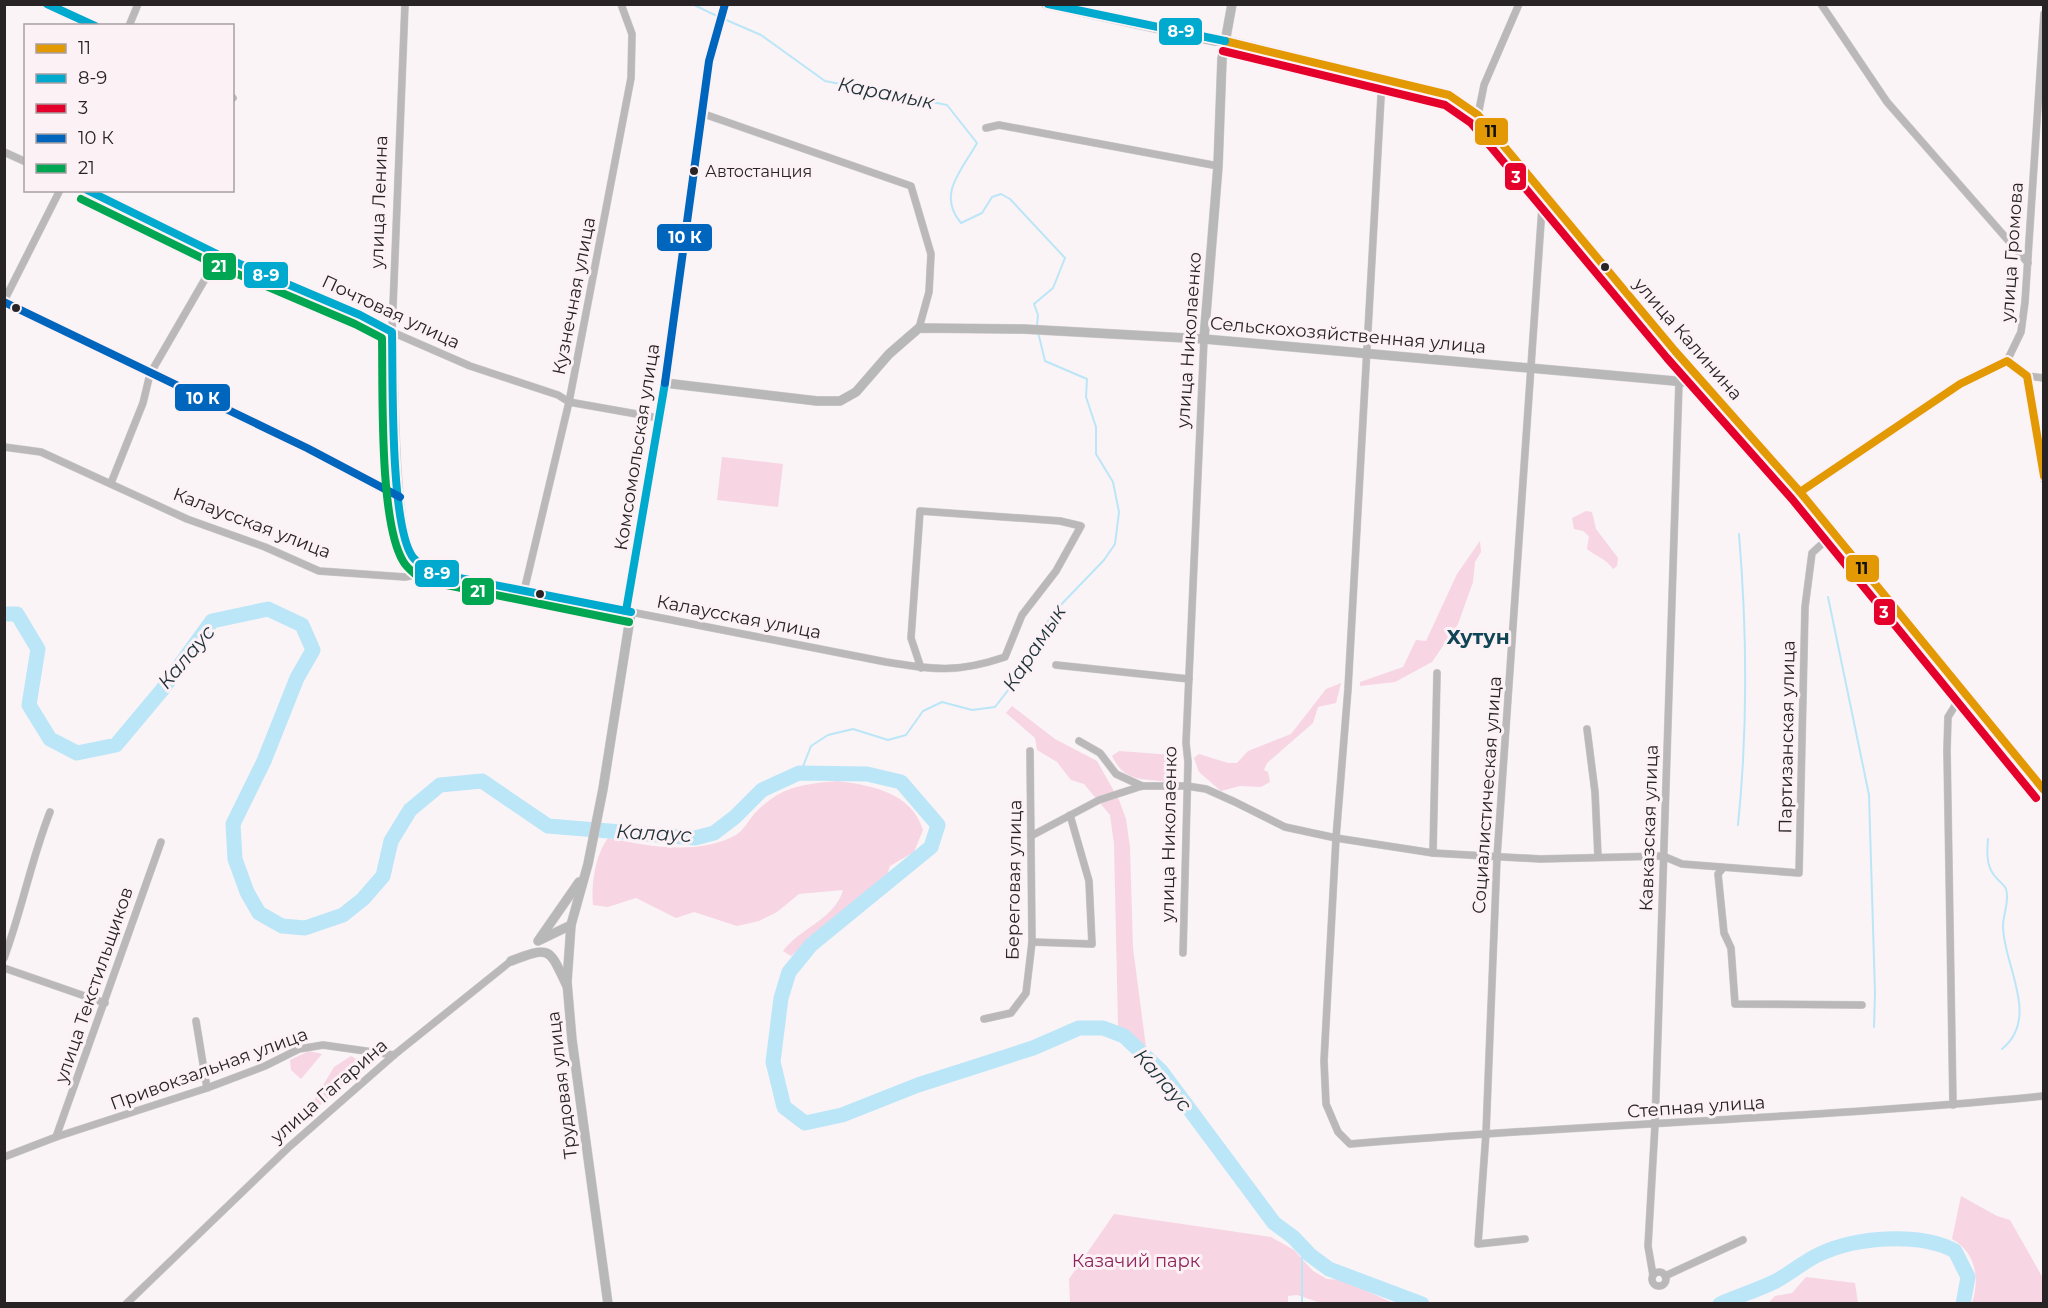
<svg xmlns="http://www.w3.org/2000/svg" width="2048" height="1308" font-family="Montserrat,sans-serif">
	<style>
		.green { fill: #f7d5e2 }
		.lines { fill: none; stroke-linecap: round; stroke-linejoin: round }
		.stream { stroke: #bbe6f7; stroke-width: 2 }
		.river { stroke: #bbe6f7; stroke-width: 15 }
		.street-casing { stroke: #d3cfd1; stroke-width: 8 }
		.secondary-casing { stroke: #d3cfd1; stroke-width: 10 }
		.street { stroke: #bab8b9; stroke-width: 7 }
		.secondary { stroke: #b9b8b8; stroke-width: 9 }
		.bus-1-casing { stroke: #fcf2f6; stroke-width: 12 }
		.bus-2-casing { stroke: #fcf2f6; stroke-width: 12 }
		.bus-3-casing { stroke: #fcf2f6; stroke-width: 12 }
		.bus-4-casing { stroke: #fcf2f6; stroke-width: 12 }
		.bus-5-casing { stroke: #fcf2f6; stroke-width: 12 }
		.bus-1 { stroke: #e29904; stroke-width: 8 }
		.bus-2 { stroke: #00a9ce; stroke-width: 8 }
		.bus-3 { stroke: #e4002b; stroke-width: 8 }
		.bus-4 { stroke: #0065bd; stroke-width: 8 }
		.bus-5 { stroke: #00a651; stroke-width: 8 }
		.bus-dot { fill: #282426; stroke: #fcf2f6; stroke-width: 2 }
		.labels { text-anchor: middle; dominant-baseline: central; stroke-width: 6; stroke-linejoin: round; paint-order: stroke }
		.bus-label { font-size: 16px; fill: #282426; stroke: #fcf2f6; text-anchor: start }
		.street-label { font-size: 18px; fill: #282426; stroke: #fcf2f6 }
		.park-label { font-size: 18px; fill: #8e2459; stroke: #fcf2f6 }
		.water-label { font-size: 20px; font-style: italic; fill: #1c3138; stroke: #fcf2f6 }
		.neighbourhood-label { font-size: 20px; font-weight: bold; fill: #104555; stroke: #fcf2f6 }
		.line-badge { stroke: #fcf2f6; stroke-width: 2 }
		.badge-label { font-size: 16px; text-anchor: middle; font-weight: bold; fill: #fff }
		.pale-badge-label { font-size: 16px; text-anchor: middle; font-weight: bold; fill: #111 }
	</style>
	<rect width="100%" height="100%" fill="#faf4f7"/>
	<g class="green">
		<path d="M 722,457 L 783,464 L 778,507 L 717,500 Z"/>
		<path d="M 1586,511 L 1592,512 L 1596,529 L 1618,558 L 1617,566 L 1613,569 C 1605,558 1597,557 1587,549 L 1589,536 L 1583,531 L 1574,529 L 1572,518 Z"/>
		<path d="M 1480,541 L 1481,552 L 1475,562 L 1473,582 L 1458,624 L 1432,662 L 1395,682 L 1360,686 L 1360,682 L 1403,667 L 1416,640 L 1426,641 L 1457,574 Z"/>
		<path d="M 1341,683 L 1336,703 L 1318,707 L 1313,723 L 1267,763 L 1264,770 L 1268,772 L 1270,782 L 1261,787 L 1240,786 L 1221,791 L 1199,772 L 1194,758 L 1199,754 L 1228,763 L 1237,763 L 1248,751 L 1291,734 L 1326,689 Z"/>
		<path d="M 1012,706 L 1055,739 L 1097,761 L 1119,800 L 1126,819 L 1130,847 L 1133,948 L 1146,1047 L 1118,1027 L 1114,844 L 1110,815 L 1084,784 L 1071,780 L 1057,762 L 1037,750 L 1035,738 L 1006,713 Z"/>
		<path d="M 1119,751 L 1173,755 L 1176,758 L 1175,775 L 1168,782 C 1143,778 1125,783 1112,756 Z"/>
		<path d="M 837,781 C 872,785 912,793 923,830 L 914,852 L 890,866 L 887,875 L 791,956 L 783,951 C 800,928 835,919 843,890 L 799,894 L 777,912 L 759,921 L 737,926 L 694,912 L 676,918 L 636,898 L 608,907 L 593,905 C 591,884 595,856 608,838 C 648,846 697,856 736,835 C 744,830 750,818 757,811 C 782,786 805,784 837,781 Z"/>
		<path d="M 309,1051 L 322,1054 L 301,1079 L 291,1070 L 290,1060 Z"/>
		<path d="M 351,1056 L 366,1065 L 318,1107 L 313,1102 L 334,1067 Z"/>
		<path d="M 1961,1196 L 1997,1216 L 2010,1220 L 2043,1278 L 2043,1303 L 1972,1303 C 1980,1279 1976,1252 1952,1239 Z"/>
		<path d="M 1114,1214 L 1271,1237 L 1294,1250 L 1313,1271 L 1327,1279 L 1343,1280 L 1393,1303 L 1321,1303 L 1297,1295 L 1288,1296 L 1288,1304 L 1070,1303 L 1069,1279 Z"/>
		<path d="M 1806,1277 L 1855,1283 L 1858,1303 L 1768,1303 L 1775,1296 L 1792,1293 Z"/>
	</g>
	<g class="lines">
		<g class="stream">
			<path d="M 692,4 L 719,17"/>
			<path d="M 724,19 L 761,35 L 825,81 L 947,105 L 977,143 C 963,169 936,194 961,223 L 982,213 L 992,197 L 1001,194 L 1010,199 L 1065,258 L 1053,288 L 1034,304 L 1038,315 L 1037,326"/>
			<path d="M 1828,597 L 1869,795 L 1875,993 L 1874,1027"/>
			<path d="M 800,774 L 811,746 L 828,735 L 853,729 L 888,740 L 906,735 L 923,711 L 942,702 L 972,710 L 995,707 L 1016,680 L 1052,614 L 1104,560 L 1115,544 L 1119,512 L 1113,482 L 1096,454 L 1096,427 L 1086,397 L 1087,379 L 1045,361 L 1038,332"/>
			<path d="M 1738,825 C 1748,728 1747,631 1739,534"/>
			<path d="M 1988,839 C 1987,851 1986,865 1994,875 C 1997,880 2004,884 2006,889 C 2010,901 2003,914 2003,926 C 2003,965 2041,1017 2002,1049"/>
			<path d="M 1302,1247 L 1302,1304"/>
		</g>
		<g class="river">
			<path d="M 4,614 L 17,614 L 38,649 L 29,705 L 50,739 L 77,753 L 116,745 L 162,690 L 212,621 L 268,609 L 302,625 L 313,650 L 297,678 L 264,761 L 233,824 L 235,859 L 247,892 L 259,913 L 282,926 L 305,928 L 343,915 L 363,899 L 383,876 L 391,841 L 410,810 L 440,785 L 482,781 L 548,826 L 695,838 L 714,833 L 735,817 L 762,790 L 799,773 L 867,774 L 901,782 L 938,825 L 931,847 L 811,945 L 789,972 L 781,998 L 773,1062 L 784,1107 L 805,1123 L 842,1115 L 918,1085 L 1033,1048 L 1079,1028 L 1103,1028 L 1124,1036 L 1161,1071 L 1274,1223 L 1293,1237 L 1310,1255 L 1329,1269 L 1422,1304"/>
			<path d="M 1720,1304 C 1738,1296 1758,1290 1776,1281 C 1791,1273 1804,1261 1820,1254 C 1856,1237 1919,1232 1955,1251 L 1968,1277 L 1963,1304"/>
		</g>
		<g class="street-casing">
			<g id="street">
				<path d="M 405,4 L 392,332 L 470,366 L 558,395 L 569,402 L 659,418"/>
				<path d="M 1821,4 L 1887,102 L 2028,263"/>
				<path d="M 129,26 L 138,4"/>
				<path d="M 1382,79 L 1348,689 L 1336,838 L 1324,1061 L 1326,1104 L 1338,1132 L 1350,1144 C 1581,1124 1813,1119 2044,1096"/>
				<path d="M 232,97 L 233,98"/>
				<path d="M 701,113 L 911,186 L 931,254 L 929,292 L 919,328"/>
				<path d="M 1478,115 L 1484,85 L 1519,4"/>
				<path d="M 986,128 L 999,125 L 1218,166"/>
				<path d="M 4,152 L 26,162"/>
				<path d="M 4,301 L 60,190"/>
				<path d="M 2007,361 L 2021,332 L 2025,302 L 2044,14"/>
				<path d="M 2007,361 L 2027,376 L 2044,479"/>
				<path d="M 2027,376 L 2044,378"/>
				<path d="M 4,447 L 41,452 L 187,519 L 265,547 L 319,571 L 405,577 L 429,572"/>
				<path d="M 111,483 L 143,403 L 150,374 L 219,255"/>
				<path d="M 1798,495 L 1960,384 L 2007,361"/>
				<path d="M 524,591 L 569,402 L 631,78 L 632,34 L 621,4"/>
				<path d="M 631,612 L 886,662 C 934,670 958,673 1005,657 L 1022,615 L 1056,571 L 1081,526 L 1060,521 L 920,511 L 911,638 L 921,668"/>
				<path d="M 1056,665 L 1189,679"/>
				<path d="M 1587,729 L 1595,792 L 1598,857"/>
				<path d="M 1079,741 L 1100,753 L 1116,774 L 1142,786"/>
				<path d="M 1031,836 L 1099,800 L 1142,786 L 1187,786 L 1206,789 L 1235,802 L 1285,827 L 1336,838 L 1433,853 L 1540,859 L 1663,856 L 1682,864 L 1799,873 L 1805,607 L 1812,553 L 1833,534"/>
				<path d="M 1433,853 L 1437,673"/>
				<path d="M 1723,868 L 1718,874 L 1724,933 L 1731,948 L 1735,1004 L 1862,1005"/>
				<path d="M 1032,942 L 1092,944 L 1089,881 L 1070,815"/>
				<path d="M 1183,953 L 1188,762 L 1186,743 L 1204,339"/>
				<path d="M 4,958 C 22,910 31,860 50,812"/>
				<path d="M 4,968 L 105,1003"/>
				<path d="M 984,1019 L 1011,1013 L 1026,993 L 1032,942 L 1030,751"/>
				<path d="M 196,1021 L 207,1088"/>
				<path d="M 1953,1105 L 1947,750 L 1948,717 L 1964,691"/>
				<path d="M 56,1137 L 161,842"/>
				<path d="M 4,1157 L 56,1137 L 207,1088 L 265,1066 L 299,1049 L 323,1045 L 394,1055"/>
				<path d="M 1525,1239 L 1478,1244 L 1486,1133 L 1497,857 L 1543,193"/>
				<circle cx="1659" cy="1279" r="7"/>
				<path d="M 1653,1275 L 1648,1246 L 1655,1125 L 1679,382"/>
				<path d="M 1665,1276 L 1743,1240"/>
				<path d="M 126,1304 L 289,1147 L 394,1055 L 511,961"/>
			</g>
		</g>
		<g class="secondary-casing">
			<g id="secondary">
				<path d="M 46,4 L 96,26"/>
				<path d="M 1046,4 L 1215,41 L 1229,41 L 1449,95 L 1478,115 L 1675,351 L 1800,492 L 2044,791"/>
				<path d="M 86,190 L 219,255 L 360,315 L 392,332 C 394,373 393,530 412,556 C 417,562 424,567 429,572 L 631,612 L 603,789 L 588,864 L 571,925 L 567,982 L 572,1040 L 608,1304"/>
				<path d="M 4,302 L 307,448 L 400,497"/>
				<path d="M 1204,339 L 1218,166 L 1222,59 L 1232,4"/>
				<path d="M 665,383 L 817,401 L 840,401 L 856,392 L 889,354 L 919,328 L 1023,329 L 1204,339 L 1686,382 L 1698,377"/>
				<path d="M 625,617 L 665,387 L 709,61 L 725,4"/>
				<path d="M 540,940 L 571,925"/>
				<path d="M 538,941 L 579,882"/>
				<path d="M 511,961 C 552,945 549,949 567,986"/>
			</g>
		</g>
		<use href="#street" class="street"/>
		<use href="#secondary" class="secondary"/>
		<g class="bus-1-casing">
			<g id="bus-1">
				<path d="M 1225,41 L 1449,95 L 1478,115 L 1675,351 L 1800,492 L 2044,790"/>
				<path d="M 1800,492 L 1960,384 L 2007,361 L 2027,376 L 2044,476"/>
			</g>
		</g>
		<g class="bus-2-casing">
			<g id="bus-2">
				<path d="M 47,4 L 95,26"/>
				<path d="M 1048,4 L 1225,41"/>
				<path d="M 87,190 L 219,255 L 360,315 L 392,332 C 393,378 390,522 412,556 C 416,562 424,567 429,572 L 631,612"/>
				<path d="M 626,611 L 665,383"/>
			</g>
		</g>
		<g class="bus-3-casing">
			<path id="bus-3" d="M 1223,51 L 1445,105 L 1471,123 L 1667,358 L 1792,499 L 2036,798"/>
		</g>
		<g class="bus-4-casing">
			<g id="bus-4">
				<path d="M 4,302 L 307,448 L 400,497"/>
				<path d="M 665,383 L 709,61 L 725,4"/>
			</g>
		</g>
		<g class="bus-5-casing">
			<path id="bus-5" d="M 81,199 L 214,264 L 355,324 L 382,338 C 383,389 379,521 403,561 C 407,569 416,574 422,580 L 629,622"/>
		</g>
		<use href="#bus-1" class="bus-1"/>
		<use href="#bus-2" class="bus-2"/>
		<use href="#bus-3" class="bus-3"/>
		<use href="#bus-4" class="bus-4"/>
		<use href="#bus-5" class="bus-5"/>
	</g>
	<g class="bus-dot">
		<circle cx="694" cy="171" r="5"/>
		<circle cx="1605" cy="267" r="5"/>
		<circle cx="16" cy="308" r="5"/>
		<circle cx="540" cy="594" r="5"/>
	</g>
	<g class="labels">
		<g class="bus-label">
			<text x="705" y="171">Автостанция</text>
		</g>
		<g class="street-label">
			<text transform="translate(379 202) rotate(-88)">улица Ленина</text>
			<text transform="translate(2012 252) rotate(-86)">улица Громова</text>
			<text transform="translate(574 296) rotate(-79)">Кузнечная улица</text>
			<text transform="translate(391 312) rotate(25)">Почтовая улица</text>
			<text transform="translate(1348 335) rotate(5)">Сельскохозяйственная улица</text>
			<text transform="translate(1688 339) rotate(49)">улица Калинина</text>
			<text transform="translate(1189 340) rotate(-86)">улица Николаенко</text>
			<text transform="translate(637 447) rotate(-81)">Комсомольская улица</text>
			<text transform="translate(252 523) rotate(21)">Калаусская улица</text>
			<text transform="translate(739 617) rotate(11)">Калаусская улица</text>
			<text transform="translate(1787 737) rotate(-89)">Партизанская улица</text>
			<text transform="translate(1487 795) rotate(-86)">Социалистическая улица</text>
			<text transform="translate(1649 828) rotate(-88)">Кавказская улица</text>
			<text transform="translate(1169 834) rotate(-89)">улица Николаенко</text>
			<text transform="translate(1014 880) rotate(-89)">Береговая улица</text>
			<text transform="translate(94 985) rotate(-71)">улица Текстильщиков</text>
			<text transform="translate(209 1069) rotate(-20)">Привокзальная улица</text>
			<text transform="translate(562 1085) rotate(-97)">Трудовая улица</text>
			<text transform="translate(329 1091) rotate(-41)">улица Гагарина</text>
			<text transform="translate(1696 1107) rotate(-4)">Степная улица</text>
		</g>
		<g class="park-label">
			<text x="1136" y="1261">Казачий парк</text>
		</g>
		<g class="water-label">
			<text transform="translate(886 93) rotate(11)">Карамык</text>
			<text transform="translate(1034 648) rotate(-57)">Карамык</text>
			<text transform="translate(186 657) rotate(-50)">Калаус</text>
			<text transform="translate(654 833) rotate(3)">Калаус</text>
			<text transform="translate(1163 1080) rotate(49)">Калаус</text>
		</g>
		<g class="neighbourhood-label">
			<text x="1478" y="637">Хутун</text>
		</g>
	</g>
	<g class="line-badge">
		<rect x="1158" y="17" width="45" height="29" rx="6" fill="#00a9ce"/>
		<rect x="1474" y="117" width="35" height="29" rx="6" fill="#e29904"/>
		<rect x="1504" y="162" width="23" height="29" rx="6" fill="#e4002b"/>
		<rect x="656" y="223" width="57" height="29" rx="6" fill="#0065bd"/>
		<rect x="202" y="252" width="35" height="29" rx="6" fill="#00a651"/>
		<rect x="243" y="261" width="46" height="28" rx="6" fill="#00a9ce"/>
		<rect x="174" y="383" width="57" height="29" rx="6" fill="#0065bd"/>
		<rect x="1845" y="554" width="35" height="29" rx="6" fill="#e29904"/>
		<rect x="414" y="559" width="46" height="29" rx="6" fill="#00a9ce"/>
		<rect x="461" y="577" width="34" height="29" rx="6" fill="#00a651"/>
		<rect x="1873" y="598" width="23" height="28" rx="6" fill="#e4002b"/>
	</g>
	<g class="badge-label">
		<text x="1181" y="37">8-9</text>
		<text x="1516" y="183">3</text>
		<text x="685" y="243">10 К</text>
		<text x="219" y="272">21</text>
		<text x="266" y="281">8-9</text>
		<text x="203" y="404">10 К</text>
		<text x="437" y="579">8-9</text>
		<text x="478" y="597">21</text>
		<text x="1884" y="618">3</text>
	</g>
	<g class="pale-badge-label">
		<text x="1491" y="137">11</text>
		<text x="1862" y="574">11</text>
	</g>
	<rect width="2048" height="1308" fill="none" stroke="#282426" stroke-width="12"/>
	<rect x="24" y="24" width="210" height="168" fill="#fcf2f6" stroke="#a7a0a3" stroke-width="1.5"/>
	<rect x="36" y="44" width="30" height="9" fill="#e29904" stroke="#a7a0a3" stroke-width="1.5"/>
	<text x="78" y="54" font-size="18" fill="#282426">11</text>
	<rect x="36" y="74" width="30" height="9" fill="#00a9ce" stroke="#a7a0a3" stroke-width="1.5"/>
	<text x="78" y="84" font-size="18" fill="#282426">8-9</text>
	<rect x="36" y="104" width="30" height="9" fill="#e4002b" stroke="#a7a0a3" stroke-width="1.5"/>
	<text x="78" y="114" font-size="18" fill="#282426">3</text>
	<rect x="36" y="134" width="30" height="9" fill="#0065bd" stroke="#a7a0a3" stroke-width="1.5"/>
	<text x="78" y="144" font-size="18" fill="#282426">10 К</text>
	<rect x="36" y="164" width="30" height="9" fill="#00a651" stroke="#a7a0a3" stroke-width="1.5"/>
	<text x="78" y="174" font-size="18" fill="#282426">21</text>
</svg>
